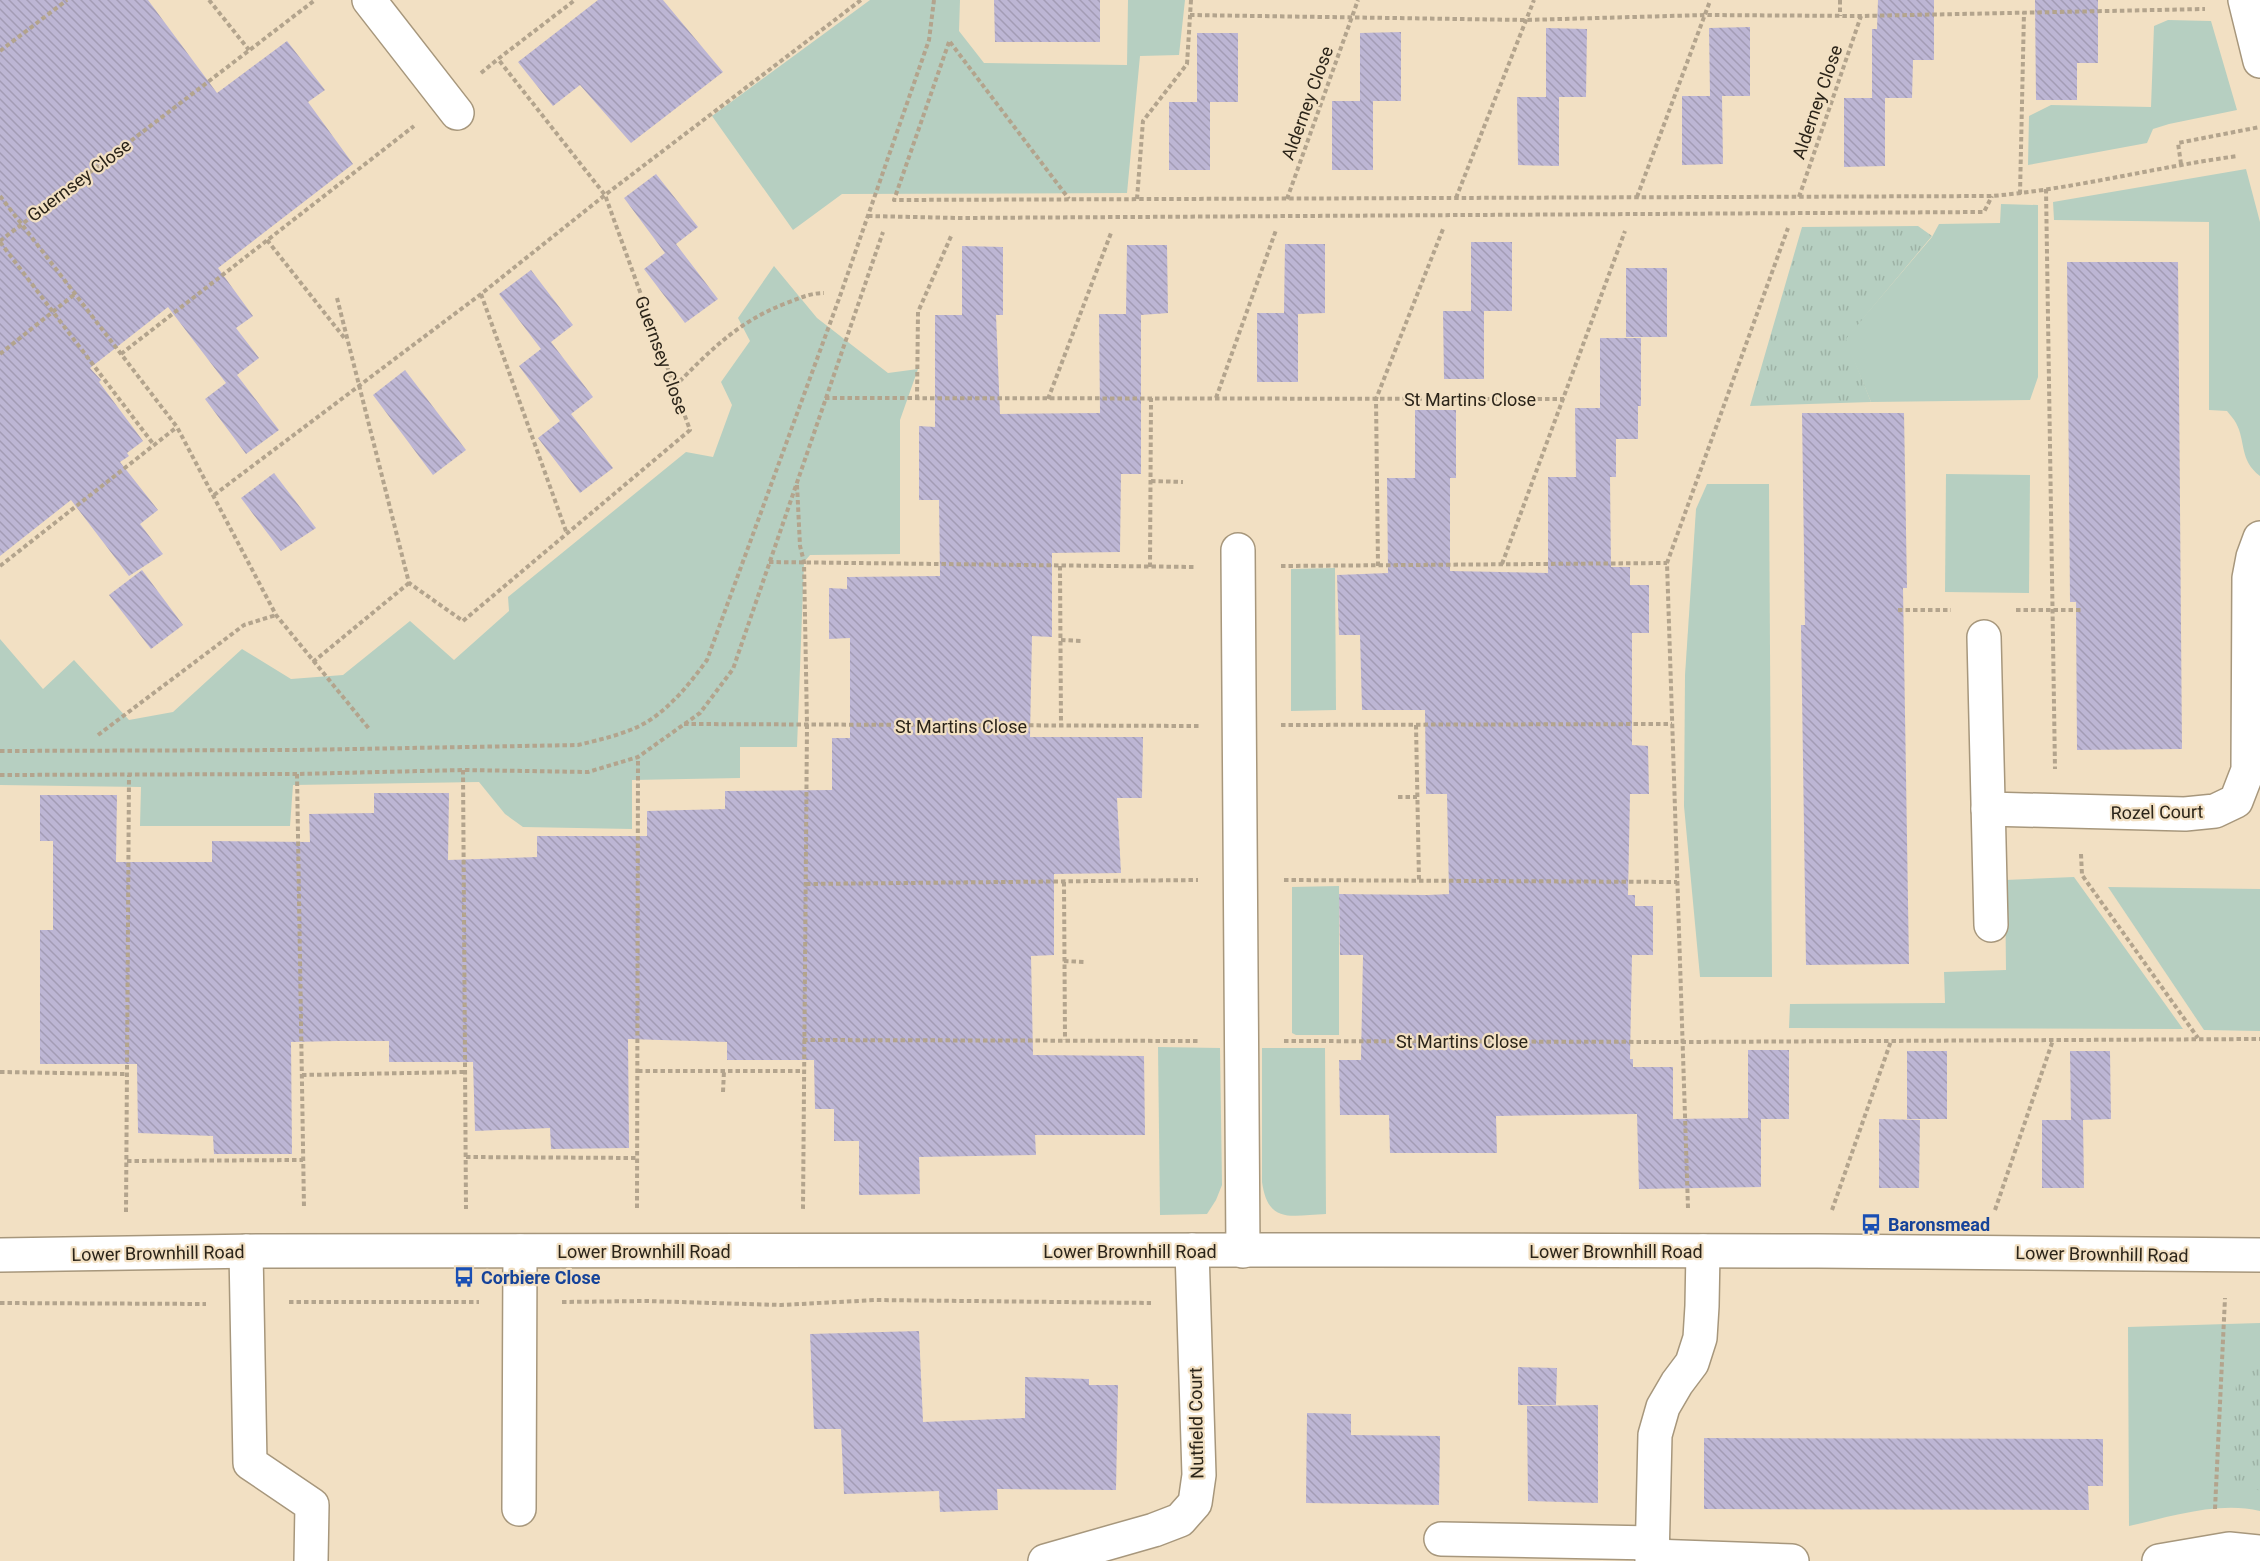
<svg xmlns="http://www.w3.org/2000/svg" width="2260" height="1561" font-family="Roboto,sans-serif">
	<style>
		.green { fill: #b6cfc1 }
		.park { fill: url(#park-tufts) }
		.building { fill: url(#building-back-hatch) }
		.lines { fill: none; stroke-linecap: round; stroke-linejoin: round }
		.minor-casing { stroke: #a7977c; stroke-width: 36 }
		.path { stroke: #b3a48d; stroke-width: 4; stroke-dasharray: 4.5 3; stroke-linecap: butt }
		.minor { stroke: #fff; stroke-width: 33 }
		.labels { text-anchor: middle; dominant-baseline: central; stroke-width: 4.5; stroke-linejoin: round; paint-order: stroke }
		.street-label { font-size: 18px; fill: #2b2419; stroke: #f2e0c3 }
		.transit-label { font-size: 18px; font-weight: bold; fill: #164399; stroke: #f2e0c3; text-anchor: start }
	</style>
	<defs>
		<pattern id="park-tufts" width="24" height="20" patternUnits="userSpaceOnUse" patternTransform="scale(1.5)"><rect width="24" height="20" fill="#b6cfc1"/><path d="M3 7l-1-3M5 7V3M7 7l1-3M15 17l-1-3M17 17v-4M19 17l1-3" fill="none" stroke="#9db2a5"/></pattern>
		<pattern id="building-back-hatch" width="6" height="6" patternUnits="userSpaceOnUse" patternTransform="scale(1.5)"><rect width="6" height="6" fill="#bdb6d4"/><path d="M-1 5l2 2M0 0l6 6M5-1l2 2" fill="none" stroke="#a39cb5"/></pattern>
	</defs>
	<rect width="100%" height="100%" fill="#f2e0c3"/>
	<g class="green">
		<path d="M 870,0 L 960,0 L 959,31 L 984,63 L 1127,65 L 1128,0 L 1185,0 L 1179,55 L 1140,56 L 1127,193 L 842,194 L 793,230 L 712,116 Z"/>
		<path d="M 2168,20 L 2211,21 L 2237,110 L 2169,124 L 2153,129 L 2147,143 L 2028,165 L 2029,116 L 2051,105 L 2151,107 L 2154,26 Z"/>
		<path d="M 2246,169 L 2260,222 L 2260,476 C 2239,460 2246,441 2236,423 C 2234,419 2230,415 2227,411 L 2209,410 L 2209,222 L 2054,220 L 2053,202 Z"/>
		<path d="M 2001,204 L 2038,205 L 2038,377 L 2030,400 L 1871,402 L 1845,339 L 1932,237 L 1939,224 L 2000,223 Z"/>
		<path d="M 774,266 L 817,318 L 888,373 L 918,369 L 900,420 L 900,554 L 810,555 L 804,562 L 797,747 L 740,747 L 740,778 L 632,780 L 632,829 L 523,827 L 505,814 L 479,782 L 293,785 L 290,826 L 140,826 L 141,787 L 0,785 L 0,639 L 43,689 L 74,660 L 129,720 L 173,712 L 242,649 L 291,679 L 343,675 L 410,621 L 454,660 L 509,611 L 508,597 L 686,452 L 713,457 L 732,405 L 721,382 L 750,341 L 738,318 Z"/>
		<path d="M 1946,474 L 2030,475 L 2029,593 L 1945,592 Z"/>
		<path d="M 1707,484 L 1769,484 L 1772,977 L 1700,977 L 1684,806 L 1685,675 L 1696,509 Z"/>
		<path d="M 1335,568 L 1336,710 L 1291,711 L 1291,569 Z"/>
		<path d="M 2074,877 L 2183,1029 L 1789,1028 L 1790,1004 L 1945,1003 L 1944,972 L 2006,970 L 2005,880 Z"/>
		<path d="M 1339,886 L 1339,1035 L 1296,1035 L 1292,1033 L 1292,887 Z"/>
		<path d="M 2108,887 L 2260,889 L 2260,1031 L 2204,1030 Z"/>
		<path d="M 1158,1047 L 1220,1048 L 1222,1185 L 1216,1200 L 1207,1214 L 1160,1215 Z"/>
		<path d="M 1262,1048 L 1325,1048 L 1326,1214 C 1292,1215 1268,1225 1262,1182 Z"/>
		<path d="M 2260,1323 L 2260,1511 C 2218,1501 2170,1517 2129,1526 L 2128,1327 Z"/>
	</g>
	<g class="park">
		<path d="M 1918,226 L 1932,236 L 1846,339 L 1871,402 L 1750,406 L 1802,227 Z"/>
		<path d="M 2260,1365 L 2260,1491 L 2230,1479 L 2237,1367 Z"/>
	</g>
	<g class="building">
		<path d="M 0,0 L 148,0 L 217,93 L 287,41 L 325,90 L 308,102 L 353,164 L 218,268 L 253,316 L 236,328 L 259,358 L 237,375 L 279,430 L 246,454 L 205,399 L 226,383 L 168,307 L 90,368 L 101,380 L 99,382 L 143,441 L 127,453 L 129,456 L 120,462 L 158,510 L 140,524 L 163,554 L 129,576 L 71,500 L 0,556 Z"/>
		<path d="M 598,0 L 663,0 L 723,72 L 631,143 L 580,85 L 553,106 L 518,62 Z"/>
		<path d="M 994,0 L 1100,0 L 1100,42 L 995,42 Z"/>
		<path d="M 1878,0 L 1934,0 L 1934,60 L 1913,60 L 1912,98 L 1885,98 L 1885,166 L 1844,167 L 1844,98 L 1872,98 L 1872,29 L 1877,29 Z"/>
		<path d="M 2035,0 L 2098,0 L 2098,63 L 2077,63 L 2077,100 L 2036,100 Z"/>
		<path d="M 1750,27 L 1750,96 L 1722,96 L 1723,164 L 1682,165 L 1682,96 L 1710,96 L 1709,28 Z"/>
		<path d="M 1546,28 L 1587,29 L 1586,97 L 1559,97 L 1559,166 L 1518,165 L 1517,97 L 1546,97 Z"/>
		<path d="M 1401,32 L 1401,101 L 1373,101 L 1373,170 L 1332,170 L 1332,101 L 1360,101 L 1360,33 Z"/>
		<path d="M 1197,33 L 1238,33 L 1238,102 L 1210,102 L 1210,170 L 1169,170 L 1169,102 L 1197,102 Z"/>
		<path d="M 656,174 L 698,227 L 676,244 L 718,299 L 685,323 L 644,269 L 665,253 L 624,198 Z"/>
		<rect x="1471" y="242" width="41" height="69"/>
		<path d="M 1285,244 L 1325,244 L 1325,313 L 1298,314 L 1298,382 L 1257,382 L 1257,313 L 1284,313 Z"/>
		<path d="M 1127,245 L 1167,245 L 1168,313 L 1141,315 L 1141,474 L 1121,474 L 1120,552 L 1052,553 L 1052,637 L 1032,636 L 1030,737 L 1143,737 L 1142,798 L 1117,798 L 1121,873 L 1054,874 L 1054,955 L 1031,956 L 1033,1055 L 1144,1056 L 1145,1135 L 1035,1135 L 1036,1155 L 919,1157 L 920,1194 L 859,1195 L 859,1141 L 834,1141 L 834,1109 L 815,1109 L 814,1060 L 727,1060 L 727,1042 L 628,1039 L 629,1148 L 551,1149 L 550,1128 L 475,1131 L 473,1062 L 389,1062 L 389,1041 L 337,1041 L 291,1042 L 292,1154 L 214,1154 L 213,1136 L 138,1133 L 137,1064 L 40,1064 L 40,930 L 53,930 L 53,841 L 40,841 L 40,795 L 117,795 L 116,862 L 212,862 L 212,841 L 310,842 L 309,814 L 374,813 L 374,793 L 449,793 L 448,860 L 537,857 L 537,836 L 647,836 L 647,811 L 725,809 L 725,791 L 832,790 L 832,738 L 850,738 L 850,638 L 829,639 L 829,588 L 847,589 L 847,577 L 940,576 L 939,500 L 919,500 L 919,426 L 935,427 L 935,315 L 962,315 L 962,246 L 1003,247 L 1003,315 L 996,315 L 1000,414 L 1100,413 L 1099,314 L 1126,314 Z"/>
		<path d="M 2067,262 L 2178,262 L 2182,749 L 2077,750 L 2076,602 L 2070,602 Z"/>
		<rect x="1626" y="268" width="41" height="69"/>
		<path d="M 531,270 L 573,325 L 551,342 L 593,397 L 571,414 L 613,468 L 580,493 L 538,438 L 560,421 L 519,366 L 541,349 L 499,294 Z"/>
		<path d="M 1443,311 L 1484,311 L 1484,379 L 1444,379 Z"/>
		<path d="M 1600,338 L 1641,338 L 1641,406 L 1638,406 L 1638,439 L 1616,439 L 1616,477 L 1576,477 L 1575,408 L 1600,408 Z"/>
		<path d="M 405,370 L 466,450 L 433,475 L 373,395 Z"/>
		<rect x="1415" y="410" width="41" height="68"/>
		<path d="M 1802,413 L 1904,413 L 1907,588 L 1903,588 L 1909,964 L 1806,965 L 1801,625 L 1805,625 Z"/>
		<path d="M 274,473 L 316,528 L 281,551 L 241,498 Z"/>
		<path d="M 1548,477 L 1610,477 L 1611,567 L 1630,567 L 1630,585 L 1649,585 L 1649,633 L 1632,633 L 1632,745 L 1648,746 L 1649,794 L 1630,794 L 1628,895 L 1635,895 L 1635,906 L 1653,906 L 1653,955 L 1632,955 L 1630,1059 L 1633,1059 L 1633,1067 L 1673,1067 L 1673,1119 L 1748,1118 L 1748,1050 L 1789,1050 L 1789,1119 L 1761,1119 L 1761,1187 L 1639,1189 L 1637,1114 L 1496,1116 L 1497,1153 L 1390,1153 L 1389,1115 L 1340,1115 L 1339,1060 L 1361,1060 L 1363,955 L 1340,955 L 1339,894 L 1428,895 L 1449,894 L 1447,794 L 1426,794 L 1425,710 L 1362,710 L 1360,635 L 1339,635 L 1337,575 L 1388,573 L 1387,478 L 1450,478 L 1450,571 L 1548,573 Z"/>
		<path d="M 142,570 L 183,625 L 151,649 L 109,595 Z"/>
		<rect x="1907" y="1051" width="40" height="68"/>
		<path d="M 2070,1051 L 2110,1051 L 2111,1119 L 2083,1120 L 2084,1188 L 2042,1188 L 2042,1120 L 2071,1120 Z"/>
		<path d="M 1879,1119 L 1920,1120 L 1919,1188 L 1879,1188 Z"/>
		<path d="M 919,1331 L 923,1422 L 1025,1418 L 1025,1377 L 1089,1379 L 1089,1385 L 1118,1385 L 1116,1490 L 997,1489 L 998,1510 L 940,1512 L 939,1491 L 844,1494 L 841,1429 L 814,1429 L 810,1334 Z"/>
		<path d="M 1518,1367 L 1557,1368 L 1556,1405 L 1518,1405 Z"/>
		<path d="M 1598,1405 L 1598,1503 L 1528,1501 L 1527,1406 Z"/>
		<path d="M 1307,1413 L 1351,1414 L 1351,1435 L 1440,1436 L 1439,1505 L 1306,1503 Z"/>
		<path d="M 1704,1438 L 2103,1439 L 2103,1486 L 2088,1486 L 2089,1510 L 1704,1509 Z"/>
	</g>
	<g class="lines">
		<g class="minor-casing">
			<g id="minor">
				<path d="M 369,0 L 457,113"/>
				<path d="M 2245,0 L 2260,61"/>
				<path d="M 1238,550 L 1243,1251"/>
				<path d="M 1984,637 L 1991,925"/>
				<path d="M 1988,809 L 2185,814 L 2215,811 L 2236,801 L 2248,770 L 2249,578 L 2253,557 L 2260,538"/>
				<path d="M 246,1251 L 250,1463 L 312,1505 L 311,1561"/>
				<path d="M 0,1255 L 260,1251 L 1367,1250 L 1818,1251 L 2260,1255"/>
				<path d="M 519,1509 L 520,1251"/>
				<path d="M 1441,1539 L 1653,1543"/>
				<path d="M 1652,1556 L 1792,1561"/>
				<path d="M 1045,1561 L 1154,1530 L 1180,1520 L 1195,1503 L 1199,1475 L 1192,1250"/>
				<path d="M 1652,1561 L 1655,1435 L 1663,1407 L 1677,1383 L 1692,1363 L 1700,1338 L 1702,1306 L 1703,1251"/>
				<path d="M 2159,1561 L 2229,1549 L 2260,1552"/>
			</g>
		</g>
		<g class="path">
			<path d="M 209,0 L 249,50"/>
			<path d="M 1840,0 L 1840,16"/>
			<path d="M 1190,15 L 1526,20 L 1705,15 L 1861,16 L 2205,9"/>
			<path d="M 949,42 L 894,200 L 1992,196 C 2074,189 2156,167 2238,156"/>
			<path d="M 950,42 L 1069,199"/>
			<path d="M 0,51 L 67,0"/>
			<path d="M 481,73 L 498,59"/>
			<path d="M 2181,164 L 2178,143 L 2260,127"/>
			<path d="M 2046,189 L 2055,769"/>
			<path d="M 2020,194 L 2024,12"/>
			<path d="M 0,196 L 177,427 L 276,615 L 370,730"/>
			<path d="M 1637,197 L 1710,1"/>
			<path d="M 1799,197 L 1861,16"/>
			<path d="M 1456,198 L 1534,0"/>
			<path d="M 1137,199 L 1143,121 L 1187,64 L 1191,0"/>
			<path d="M 1287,199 L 1358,0"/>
			<path d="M 868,216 L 958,218 L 1984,212 L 1992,196"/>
			<path d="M 267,240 L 346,340"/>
			<path d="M 0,241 L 315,0"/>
			<path d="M 0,242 L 154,445"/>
			<path d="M 481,294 L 567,534"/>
			<path d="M 337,298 L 409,583 L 463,621 L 690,430 L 605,195 L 498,59 L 575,0"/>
			<path d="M 0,354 L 75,294"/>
			<path d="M 121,354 L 414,126"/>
			<path d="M 674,387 C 709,352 736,323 784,304 C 798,299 809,293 824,293"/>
			<path d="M 825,398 L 1564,399"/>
			<path d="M 1216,398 L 1276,230"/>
			<path d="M 917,399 L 918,312 L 952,234"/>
			<path d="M 1048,399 L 1111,233"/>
			<path d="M 1151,481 L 1183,482"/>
			<path d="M 797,485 L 800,546 L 804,562 L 807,725 L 803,1209"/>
			<path d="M 214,495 L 481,294 L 605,195 L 861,0"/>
			<path d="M 769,562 L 1196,567"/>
			<path d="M 1502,564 L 1625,231"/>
			<path d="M 0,566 L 177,427"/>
			<path d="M 1060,566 L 1061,726"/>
			<path d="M 1281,566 L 1667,563"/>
			<path d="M 1378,566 L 1376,399 L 1443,229"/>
			<path d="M 1150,567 L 1151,398"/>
			<path d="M 1898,610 L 1951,610"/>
			<path d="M 2016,610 L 2081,610"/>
			<path d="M 1061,640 L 1082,641"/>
			<path d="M 313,662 L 409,583"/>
			<path d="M 684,724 L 1199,726"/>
			<path d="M 1281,725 L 1672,724"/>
			<path d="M 1416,725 L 1419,881"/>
			<path d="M 98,735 L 244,625 L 276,615"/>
			<path d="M 0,751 L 297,750 L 578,745 C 602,739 632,733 653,718 C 675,702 691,682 707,660 L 840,296 L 929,40 L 934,0"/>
			<path d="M 463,770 L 466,1209"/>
			<path d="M 297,774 L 304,1208"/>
			<path d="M 0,775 L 297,774 L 463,770 L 588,772 L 638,757 L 700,713 L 733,669 L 883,232"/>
			<path d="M 1398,797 L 1417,797"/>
			<path d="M 2081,854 L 2082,875 L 2198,1038"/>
			<path d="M 1284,880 L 1677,882"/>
			<path d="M 1064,882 L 1065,1040"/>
			<path d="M 806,884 L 1198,880"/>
			<path d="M 1064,961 L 1084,962"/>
			<path d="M 803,1040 L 1199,1041"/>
			<path d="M 1284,1041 L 1683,1042 L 2260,1039"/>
			<path d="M 638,1071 L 803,1071"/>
			<path d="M 0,1072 L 127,1074"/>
			<path d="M 302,1075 L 465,1072"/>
			<path d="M 723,1092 L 724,1071"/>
			<path d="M 466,1157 L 637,1158"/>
			<path d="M 127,1161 L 303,1160"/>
			<path d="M 637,1208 L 638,757"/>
			<path d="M 1688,1208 L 1667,563 L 1788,228"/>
			<path d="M 1832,1210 L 1891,1041"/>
			<path d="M 1995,1210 L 2053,1040"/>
			<path d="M 126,1212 L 129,775"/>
			<path d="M 289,1302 L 479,1302"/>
			<path d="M 562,1302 L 645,1301 L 781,1305 L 876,1300 L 1151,1303"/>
			<path d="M 0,1303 L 206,1304"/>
			<path d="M 2215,1509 L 2225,1298"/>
		</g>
		<use href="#minor" class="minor"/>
	</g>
	<defs>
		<g id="bus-bare" transform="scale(1.62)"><path d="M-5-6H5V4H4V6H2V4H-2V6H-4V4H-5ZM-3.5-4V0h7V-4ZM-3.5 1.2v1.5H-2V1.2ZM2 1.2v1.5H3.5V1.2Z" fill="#1a4fb4" stroke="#f2e0c3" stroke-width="2.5" paint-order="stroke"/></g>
	</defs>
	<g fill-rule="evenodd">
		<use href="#bus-bare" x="1871" y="1224"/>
		<use href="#bus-bare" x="464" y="1277"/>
	</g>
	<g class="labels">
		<g class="street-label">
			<text transform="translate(1817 102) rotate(-71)">Alderney Close</text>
			<text transform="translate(1307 103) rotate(-70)">Alderney Close</text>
			<text transform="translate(79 180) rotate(-37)">Guernsey Close</text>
			<text transform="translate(662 355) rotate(70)">Guernsey Close</text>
			<text x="1470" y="399">St Martins Close</text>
			<text x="961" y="726">St Martins Close</text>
			<text transform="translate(2157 812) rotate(-1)">Rozel Court</text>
			<text x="1462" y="1041">St Martins Close</text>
			<text x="644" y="1251">Lower Brownhill Road</text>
			<text x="1130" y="1251">Lower Brownhill Road</text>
			<text x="1616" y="1251">Lower Brownhill Road</text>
			<text transform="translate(158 1253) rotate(-1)">Lower Brownhill Road</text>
			<text transform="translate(2102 1254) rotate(1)">Lower Brownhill Road</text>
			<text transform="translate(1196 1423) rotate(-91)">Nutfield Court</text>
		</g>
		<g class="transit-label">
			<text x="1888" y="1224">Baronsmead</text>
			<text x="481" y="1277">Corbiere Close</text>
		</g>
	</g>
</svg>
